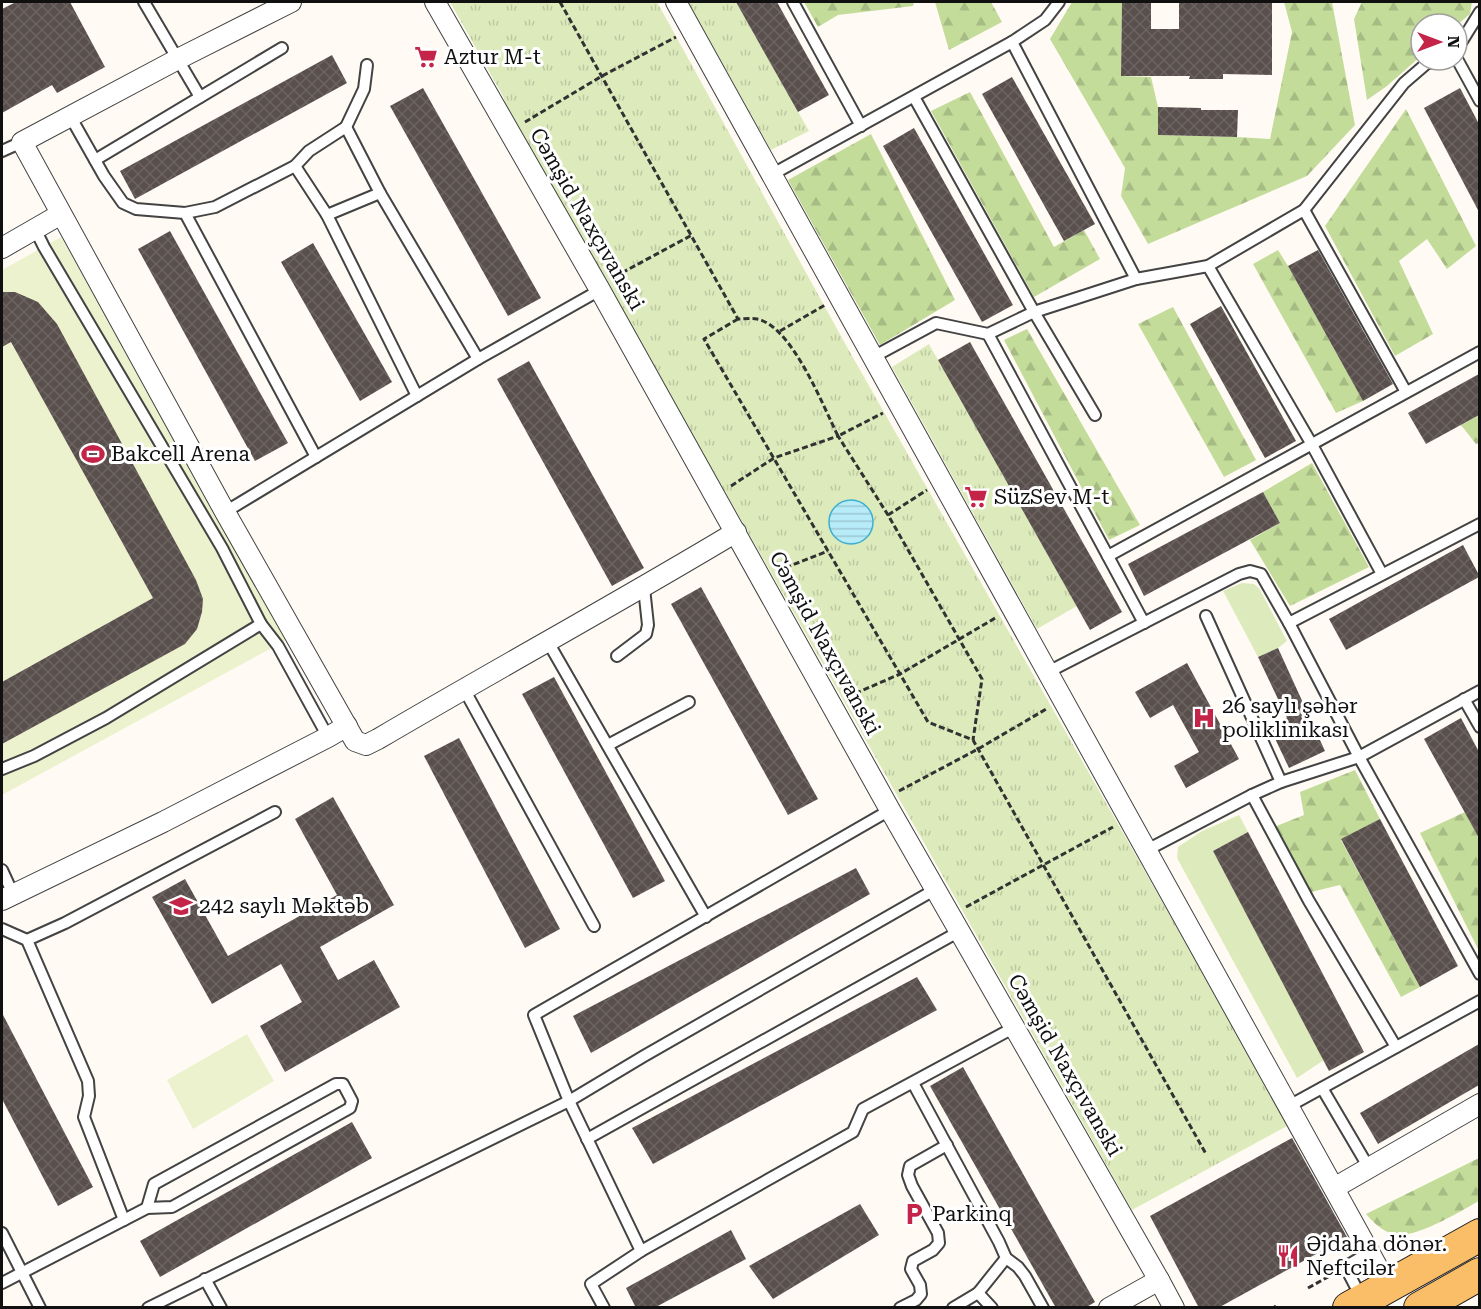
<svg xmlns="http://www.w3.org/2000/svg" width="1481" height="1309" font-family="'Roboto Serif',serif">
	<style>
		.grass { fill: #ddebbc }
		.forest { fill: url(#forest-firs) }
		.park { fill: url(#park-tufts) }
		.pitch { fill: #ecf2ce }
		.water { fill: url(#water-rules); stroke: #3dafd0; stroke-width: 1.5 }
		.building { fill: url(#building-cross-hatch) }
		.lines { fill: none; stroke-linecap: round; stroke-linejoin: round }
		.lane-casing { stroke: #434343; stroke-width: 14 }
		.street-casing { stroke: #434343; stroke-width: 22 }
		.primary-casing { stroke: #212121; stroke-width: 34 }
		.path { stroke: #323232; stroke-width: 3; stroke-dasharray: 6 3; stroke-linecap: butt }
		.lane { stroke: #fff; stroke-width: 10 }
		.street { stroke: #fff; stroke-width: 20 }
		.primary { stroke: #fabd68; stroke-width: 32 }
		.labels { text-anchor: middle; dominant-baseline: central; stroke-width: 6; stroke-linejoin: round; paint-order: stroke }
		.poi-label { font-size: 21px; fill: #101010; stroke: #fff; text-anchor: start }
		.street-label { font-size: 21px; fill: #101010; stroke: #fff }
	</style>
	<defs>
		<pattern id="forest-firs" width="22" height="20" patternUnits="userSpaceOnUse" patternTransform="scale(1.5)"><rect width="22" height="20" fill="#c4dc9a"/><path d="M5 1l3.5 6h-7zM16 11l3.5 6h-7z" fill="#a7bc84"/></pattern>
		<pattern id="park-tufts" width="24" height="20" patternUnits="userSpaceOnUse" patternTransform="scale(1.5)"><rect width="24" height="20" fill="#ddebbc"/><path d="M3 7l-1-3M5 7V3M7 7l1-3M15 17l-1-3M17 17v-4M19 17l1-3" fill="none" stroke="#bdc8a1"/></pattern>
		<pattern id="water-rules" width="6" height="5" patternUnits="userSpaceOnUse" patternTransform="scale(1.5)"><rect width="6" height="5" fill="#b7ebf7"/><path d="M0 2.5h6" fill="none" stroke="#9cc8d3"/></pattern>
		<pattern id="building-cross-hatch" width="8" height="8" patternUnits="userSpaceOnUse" patternTransform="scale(1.5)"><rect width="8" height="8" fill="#594f4c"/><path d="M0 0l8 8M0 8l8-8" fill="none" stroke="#6c6461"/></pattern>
	</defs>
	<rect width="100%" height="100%" fill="#fffbf4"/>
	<g class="grass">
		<path d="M 1242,583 L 1254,584 L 1259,588 L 1287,641 L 1278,648 L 1258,657 L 1223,591 Z"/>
		<path d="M 1239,815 L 1248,832 L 1213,851 L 1324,1060 L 1297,1078 L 1177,858 L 1178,847 L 1202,831 Z"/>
	</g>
	<g class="forest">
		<path d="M 804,2 L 914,2 L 913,6 L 838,15 L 818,27 Z"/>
		<path d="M 935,2 L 991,2 L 1002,22 L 949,50 Z"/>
		<path d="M 1072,2 L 1122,2 L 1121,76 L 1151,77 L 1158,107 L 1158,135 L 1237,137 L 1270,139 L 1292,32 L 1284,2 L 1332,2 L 1355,125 L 1307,176 L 1148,244 L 1121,196 L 1125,168 L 1050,39 Z"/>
		<path d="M 1362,2 L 1472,2 L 1470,14 L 1457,25 L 1457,24 L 1421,24 L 1421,56 L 1387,86 L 1367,100 L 1354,19 Z"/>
		<path d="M 970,92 L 1054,247 L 1084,230 L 1100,259 L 1034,297 L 931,111 Z"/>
		<path d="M 1406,109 L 1476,246 L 1447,269 L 1427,239 L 1399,261 L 1433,334 L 1395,356 L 1325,226 Z"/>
		<path d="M 871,134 L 955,300 L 880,345 L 788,180 Z"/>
		<path d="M 1278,250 L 1288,266 L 1363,401 L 1336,413 L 1253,264 Z"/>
		<path d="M 1173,307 L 1256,460 L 1224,477 L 1138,324 Z"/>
		<path d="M 1027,329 L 1140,525 L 1109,540 L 1004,340 Z"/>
		<path d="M 1479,415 L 1479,443 L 1476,444 L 1461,425 Z"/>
		<path d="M 1312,463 L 1369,567 L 1290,606 L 1250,540 L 1280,523 L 1263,492 Z"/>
		<path d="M 1355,770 L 1380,819 L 1341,840 L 1420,987 L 1401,997 L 1340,885 L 1307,893 L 1274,827 L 1304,815 L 1300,792 Z"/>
		<path d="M 1465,812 L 1479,838 L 1479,951 L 1420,833 Z"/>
		<path d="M 1479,1158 L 1479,1201 C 1461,1211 1412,1241 1392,1234 C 1381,1230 1373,1222 1366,1214 Z"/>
	</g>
	<g class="park">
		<path d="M 450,2 L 657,2 L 847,347 L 1289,1125 L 1132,1210 L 723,488 L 509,132 L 504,98 Z"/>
		<path d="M 688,2 L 736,2 L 809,131 L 771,150 Z"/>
		<path d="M 929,344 L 1077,606 L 1037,629 L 892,367 Z"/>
	</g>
	<g class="pitch">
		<path d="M 61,237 L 288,639 L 2,795 L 2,270 Z"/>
		<path d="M 247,1034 L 274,1081 L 193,1129 L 167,1080 Z"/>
	</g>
	<circle class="water" cx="851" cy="522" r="22"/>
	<g class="building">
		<path d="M 16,2 L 70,2 L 105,67 L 57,93 L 52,85 L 2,113 L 2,9 Z"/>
		<path d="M 736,2 L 777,2 L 829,95 L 798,112 Z"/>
		<path d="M 1122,2 L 1151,2 L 1151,29 L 1179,29 L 1179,2 L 1272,2 L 1272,75 L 1223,74 L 1223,79 L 1189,79 L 1190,76 L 1121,76 Z"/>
		<path d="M 332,55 L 347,83 L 135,199 L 120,171 Z"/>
		<path d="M 1012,77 L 1095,224 L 1064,241 L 982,94 Z"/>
		<path d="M 423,88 L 541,298 L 508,316 L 390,106 Z"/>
		<path d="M 1460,88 L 1479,124 L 1479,212 L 1424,108 Z"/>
		<path d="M 1158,107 L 1201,108 L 1201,110 L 1238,110 L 1237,137 L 1158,135 Z"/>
		<path d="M 914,128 L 1013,305 L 982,322 L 883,146 Z"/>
		<path d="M 170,231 L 288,443 L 255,461 L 138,249 Z"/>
		<path d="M 313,243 L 392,382 L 360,401 L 281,262 Z"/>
		<path d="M 1318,250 L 1393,384 L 1363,401 L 1288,266 Z"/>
		<path d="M 2,292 L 15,292 L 38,302 L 57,324 L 196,580 L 203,599 L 202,612 L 197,629 L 185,644 L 2,744 L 2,682 L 153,598 L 11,342 L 2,347 Z"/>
		<path d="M 1221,306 L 1296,441 L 1265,458 L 1190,324 Z"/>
		<path d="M 970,342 L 1122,612 L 1090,630 L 938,360 Z"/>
		<path d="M 529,361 L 644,568 L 612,586 L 497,379 Z"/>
		<path d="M 1479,374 L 1479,415 L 1426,444 L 1408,413 Z"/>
		<path d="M 1263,492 L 1280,523 L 1144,596 L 1128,564 Z"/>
		<path d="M 1463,545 L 1479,575 L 1479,577 L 1346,650 L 1329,619 Z"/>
		<path d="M 701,587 L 818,799 L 788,815 L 671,604 Z"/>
		<path d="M 1278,648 L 1325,751 L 1289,768 L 1269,726 L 1287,718 L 1258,657 Z"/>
		<path d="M 1187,663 L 1239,759 L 1186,788 L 1174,766 L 1199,752 L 1173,705 L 1150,718 L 1135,692 Z"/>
		<path d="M 554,677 L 665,881 L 633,898 L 522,694 Z"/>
		<path d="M 1461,718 L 1479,752 L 1479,838 L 1424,739 Z"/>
		<path d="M 459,738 L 560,929 L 525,948 L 424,756 Z"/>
		<path d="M 333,797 L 394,905 L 320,947 L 338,980 L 374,960 L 400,1007 L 285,1072 L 260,1026 L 302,1002 L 281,964 L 212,1004 L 152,897 L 185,879 L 228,956 L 337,895 L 295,819 Z"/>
		<path d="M 1380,819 L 1458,966 L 1420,987 L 1341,839 Z"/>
		<path d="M 1248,832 L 1364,1052 L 1329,1071 L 1213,851 Z"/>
		<path d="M 856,868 L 870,894 L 591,1053 L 573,1016 Z"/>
		<path d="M 917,977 L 937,1010 L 653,1164 L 632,1128 Z"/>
		<path d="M 2,1013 L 93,1187 L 58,1206 L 2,1099 Z"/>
		<path d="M 1479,1044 L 1479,1085 L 1378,1144 L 1360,1113 Z"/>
		<path d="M 963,1067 L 1095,1302 L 1085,1308 L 1056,1308 L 930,1086 Z"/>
		<path d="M 352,1122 L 372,1158 L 160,1277 L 140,1241 Z"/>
		<path d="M 1292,1138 L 1347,1237 L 1218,1308 L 1199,1308 L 1150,1216 Z"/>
		<path d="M 860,1204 L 879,1235 L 773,1299 L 749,1266 Z"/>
		<path d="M 731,1230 L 746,1259 L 654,1308 L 636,1308 L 626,1288 Z"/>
	</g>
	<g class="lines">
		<g class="lane-casing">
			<g id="lane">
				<path d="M 144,2 L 200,97"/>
				<path d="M 793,2 L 861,126"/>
				<path d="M 1012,42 L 1136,279"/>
				<path d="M 1457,49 L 1480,12"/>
				<path d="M 1457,59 L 1480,101"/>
				<path d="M 914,97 L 1034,312 L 1095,415"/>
				<path d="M 70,116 L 104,176 L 123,203 L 136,209 L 185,213 L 215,207 L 295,166 L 309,151 L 346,127 L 380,193 L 478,359"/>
				<path d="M 346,127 L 364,89 L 367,65"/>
				<path d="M 2,151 L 22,142"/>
				<path d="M 95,160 L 282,48"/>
				<path d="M 295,166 L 327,215 L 417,396"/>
				<path d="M 771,175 L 1012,42 L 1045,20 L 1059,2"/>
				<path d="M 1304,210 L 1406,392"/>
				<path d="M 185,213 L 316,457"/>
				<path d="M 327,215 L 380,193"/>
				<path d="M 1208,266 L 1311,443 L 1382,574"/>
				<path d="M 988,334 L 1144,623"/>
				<path d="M 873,357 L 936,323 L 988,334 L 1034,312 L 1136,279 L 1208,266 L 1304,210 L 1404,83 L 1426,64 L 1436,60"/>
				<path d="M 225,512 L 478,359 L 600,290"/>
				<path d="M 1108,556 L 1480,352"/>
				<path d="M 1206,616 L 1281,782"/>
				<path d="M 1289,623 L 1480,524"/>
				<path d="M 261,624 L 278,646 L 328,737"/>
				<path d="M 548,642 L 706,917"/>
				<path d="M 617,656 L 646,634 L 648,625 L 644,588"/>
				<path d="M 1048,672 L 1239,574 L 1250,571 L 1261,574 L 1289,623 L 1359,757 L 1480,974"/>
				<path d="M 464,689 L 594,926"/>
				<path d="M 1464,699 L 1480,727"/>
				<path d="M 608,745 L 689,702"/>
				<path d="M 2,769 L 34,756 L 106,718 L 261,624 L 222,548 L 44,247 L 35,229"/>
				<path d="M 1252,795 L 1309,901 L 1396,1047"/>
				<path d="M 1147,850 L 1252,795 L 1281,782 L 1359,757 L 1480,691"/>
				<path d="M 2,870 L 13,894"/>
				<path d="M 2,929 L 27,940 L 88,1081 L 89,1096 L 84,1117 L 124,1220"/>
				<path d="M 27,940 L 65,923 L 275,812"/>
				<path d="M 913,1083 L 999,1242 L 1006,1258 L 978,1293 L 953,1308"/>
				<path d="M 1322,1088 L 1369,1168"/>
				<path d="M 1289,1106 L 1480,1001"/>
				<path d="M 587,1139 L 960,931"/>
				<path d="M 2,1233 L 40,1308"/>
				<path d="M 641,1251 L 853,1132 L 863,1109 L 1015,1027"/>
				<path d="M 1006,1258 L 1018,1267 L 1025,1276 L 1043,1308"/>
				<path d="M 205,1279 L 221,1308"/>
				<path d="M 2,1283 L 147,1208 L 172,1207 L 350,1108 L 352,1101 L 343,1084 L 336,1084 L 154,1184 L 147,1208"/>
				<path d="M 978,1293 L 992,1308"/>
				<path d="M 1362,1299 L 1348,1272 L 1350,1264 L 1370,1252"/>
				<path d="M 148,1308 L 569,1101 L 644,1056 L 936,889"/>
				<path d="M 604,1308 L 591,1284 L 641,1251 L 569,1101 L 534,1015 L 890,810"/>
				<path d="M 900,1308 L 916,1300 L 921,1294 L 920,1285 L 911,1269 L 913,1261 L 933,1250 L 939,1243 L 938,1233 L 912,1186 L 908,1175 L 910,1166 L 947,1145"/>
			</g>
		</g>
		<g class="street-casing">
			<g id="street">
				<path d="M 291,2 L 178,59 L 22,142 L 225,512 L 355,741 L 366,745 L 378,739 C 497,669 618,603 736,532"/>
				<path d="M 435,2 L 600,290 L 890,810 L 1159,1280 L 1174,1308"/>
				<path d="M 676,2 L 1388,1286"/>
				<path d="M 2,248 L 61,214"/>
				<path d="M 2,900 L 163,822 L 328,737 L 347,726"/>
				<path d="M 1334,1188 L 1480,1104"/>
				<path d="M 1109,1308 L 1159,1280"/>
			</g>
		</g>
		<g class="primary-casing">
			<g id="primary">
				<path d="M 1349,1308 L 1480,1235"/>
				<path d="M 1420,1308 L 1480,1274"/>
			</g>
		</g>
		<g class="path">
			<path d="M 560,2 L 738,319 C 744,319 751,318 757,319 C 792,326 823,406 838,436 L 883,413"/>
			<path d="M 525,122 L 602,76 L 676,37"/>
			<path d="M 614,277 L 692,235"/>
			<path d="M 738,319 L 704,339 L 928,722 L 973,740 L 1206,1154"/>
			<path d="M 780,331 L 825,305"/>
			<path d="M 731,486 L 774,458 L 838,436 L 888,515 L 982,679 L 973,740"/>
			<path d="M 888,515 L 927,490"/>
			<path d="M 777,571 L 828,551"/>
			<path d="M 847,697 L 900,674 L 997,617"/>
			<path d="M 899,791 L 978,749 L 1048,708"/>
			<path d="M 966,907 L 1113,827"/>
			<path d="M 1308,1288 L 1335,1273"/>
			<path d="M 1273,1308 L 1276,1306"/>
		</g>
		<use href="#lane" class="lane"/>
		<use href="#street" class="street"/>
		<use href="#primary" class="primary"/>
	</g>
	<defs>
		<g id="supermarket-bare" transform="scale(1.8)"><path d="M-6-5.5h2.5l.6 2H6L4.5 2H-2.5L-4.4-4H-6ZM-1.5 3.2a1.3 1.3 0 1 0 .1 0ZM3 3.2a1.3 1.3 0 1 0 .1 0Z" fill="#c42448" stroke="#fff" stroke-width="2.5" paint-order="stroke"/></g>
		<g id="stadium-bare" transform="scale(1.8)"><path d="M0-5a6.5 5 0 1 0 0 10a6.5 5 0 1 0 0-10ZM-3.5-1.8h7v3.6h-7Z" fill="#c42448" stroke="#fff" stroke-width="2.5" paint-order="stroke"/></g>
		<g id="hospital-bare" transform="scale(1.8)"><path d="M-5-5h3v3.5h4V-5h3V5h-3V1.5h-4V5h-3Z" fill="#c42448" stroke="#fff" stroke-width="2.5" paint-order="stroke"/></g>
		<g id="school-bare" transform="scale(1.8)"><path d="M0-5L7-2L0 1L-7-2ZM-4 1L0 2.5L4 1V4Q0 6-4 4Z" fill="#c42448" stroke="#fff" stroke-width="2.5" paint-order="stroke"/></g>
		<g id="parking-bare" transform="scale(1.8)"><path d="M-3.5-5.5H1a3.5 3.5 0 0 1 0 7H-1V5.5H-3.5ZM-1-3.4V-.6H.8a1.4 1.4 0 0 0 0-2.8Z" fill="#c42448" stroke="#fff" stroke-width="2.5" paint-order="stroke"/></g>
		<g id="restaurant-bare" transform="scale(1.8)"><path d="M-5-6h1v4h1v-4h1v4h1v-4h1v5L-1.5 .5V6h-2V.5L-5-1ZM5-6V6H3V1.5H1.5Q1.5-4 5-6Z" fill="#c42448" stroke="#fff" stroke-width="2.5" paint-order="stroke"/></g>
	</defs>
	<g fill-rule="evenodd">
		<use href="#supermarket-bare" x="426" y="57"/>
		<use href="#stadium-bare" x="93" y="454"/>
		<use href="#supermarket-bare" x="976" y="497"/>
		<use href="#hospital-bare" x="1204" y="718"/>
		<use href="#school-bare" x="181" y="906"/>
		<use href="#parking-bare" x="914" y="1214"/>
		<use href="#restaurant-bare" x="1288" y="1256"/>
	</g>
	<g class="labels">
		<g class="poi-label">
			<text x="444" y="57">Aztur M-t</text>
			<text x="111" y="454">Bakcell Arena</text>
			<text x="994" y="497">SüzSev M-t</text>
			<text x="1222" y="706">26 saylı şəhər<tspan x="1222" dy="24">poliklinikası</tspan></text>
			<text x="199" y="906">242 saylı Məktəb</text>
			<text x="932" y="1214">Parkinq</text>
			<text x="1306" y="1244">Əjdaha dönər.<tspan x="1306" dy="24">Neftcilər</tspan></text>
		</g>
		<g class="street-label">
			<text transform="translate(587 219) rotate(60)">Cəmşid Naxçıvanski</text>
			<text transform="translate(825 643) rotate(61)">Cəmşid Naxçıvanski</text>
			<text transform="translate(1065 1065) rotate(60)">Cəmşid Naxçıvanski</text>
		</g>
	</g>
	<rect width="1481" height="1309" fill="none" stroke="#101010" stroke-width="6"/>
	<g transform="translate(1439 42) rotate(90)"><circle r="28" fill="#ffffff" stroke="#9f9f9f" stroke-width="1.5"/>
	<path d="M0-4.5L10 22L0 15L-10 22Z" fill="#c42448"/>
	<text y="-9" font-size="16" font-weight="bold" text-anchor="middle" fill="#101010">N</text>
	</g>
</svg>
